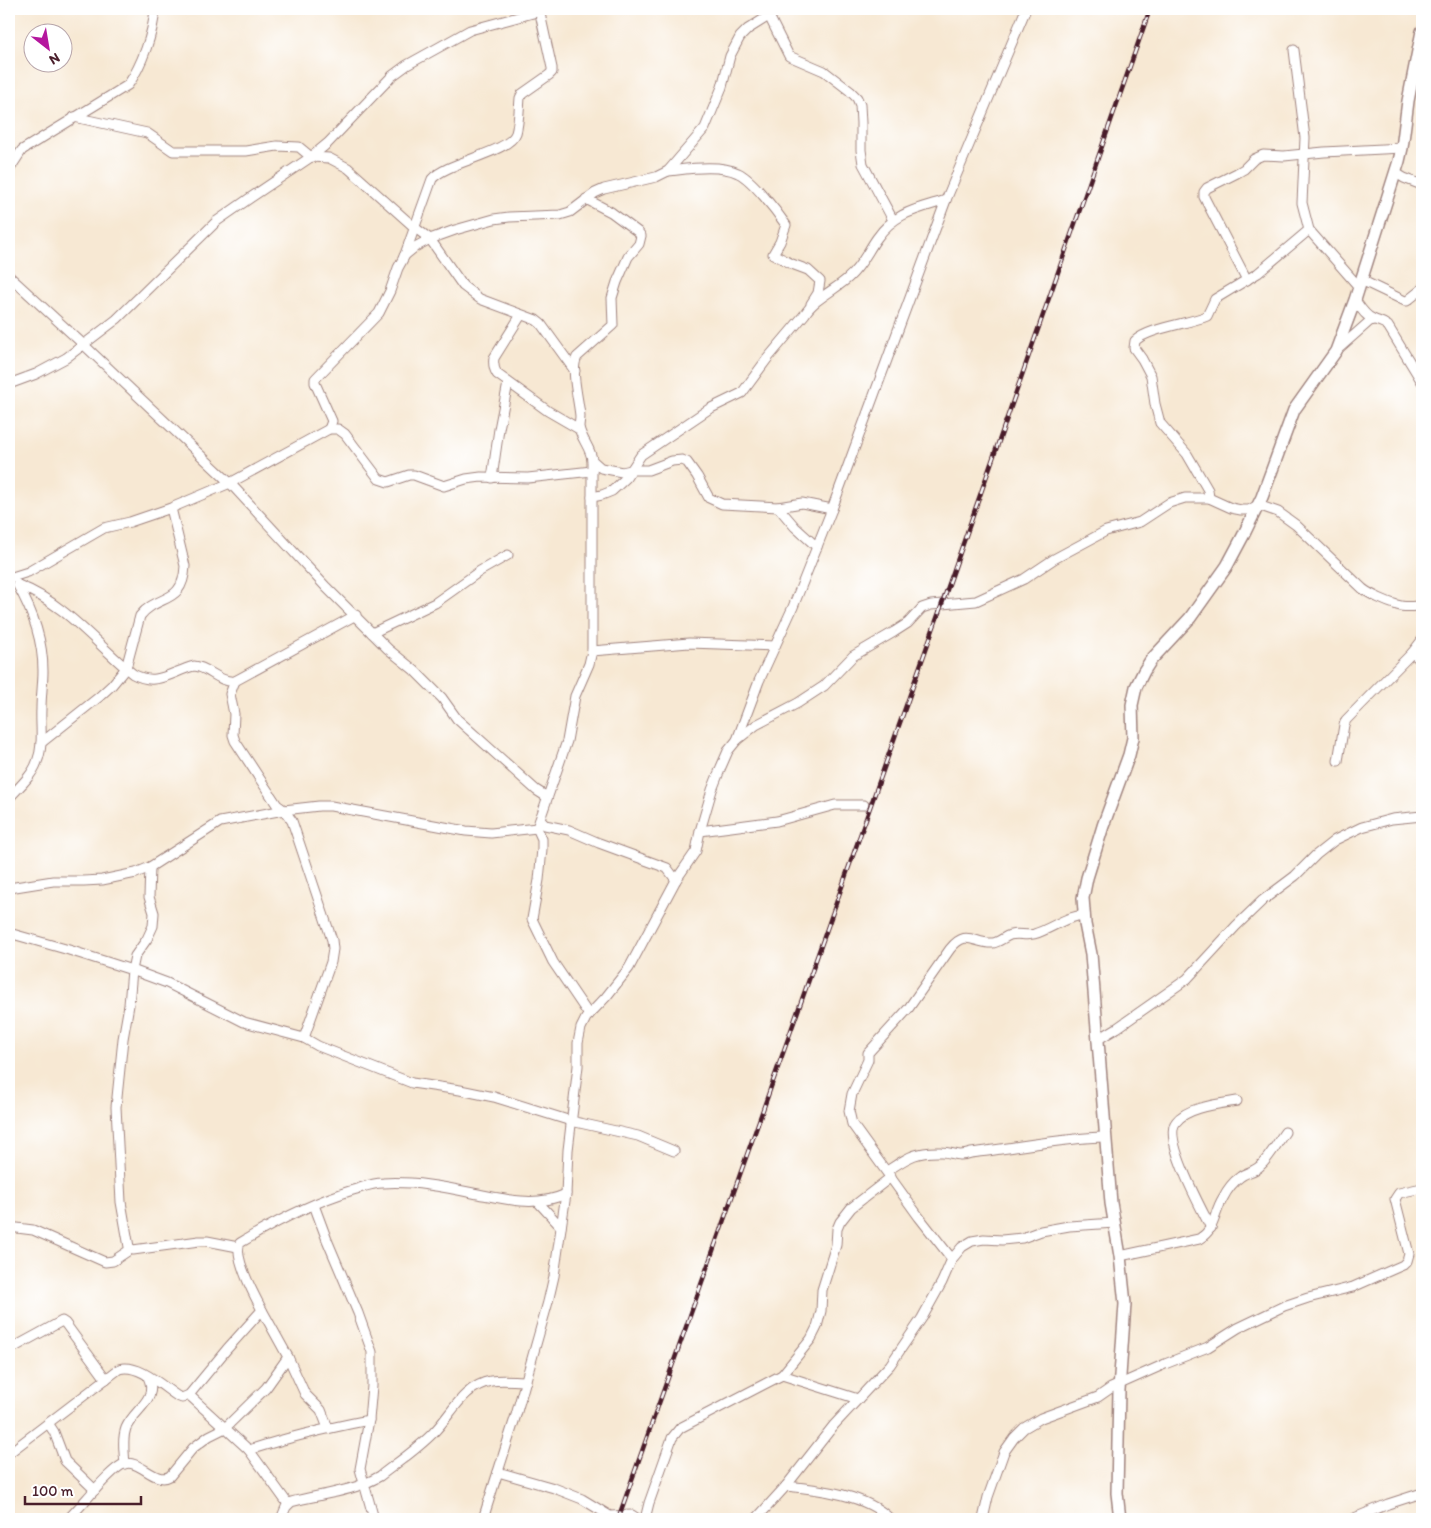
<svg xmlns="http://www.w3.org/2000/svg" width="1431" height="1528" font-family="Itim,sans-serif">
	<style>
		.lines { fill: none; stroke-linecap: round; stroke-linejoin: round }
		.minor-casing { stroke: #a0847f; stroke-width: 11 }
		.tertiary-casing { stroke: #a0847f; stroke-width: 14 }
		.minor { stroke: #fff; stroke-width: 9 }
		.tertiary { stroke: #fff; stroke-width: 11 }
		.rail-casing { stroke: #4a1f2b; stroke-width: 4.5 }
		.rail { stroke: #fff; stroke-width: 2.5; stroke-dasharray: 8; stroke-linecap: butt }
	</style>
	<rect width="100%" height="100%" fill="#fff"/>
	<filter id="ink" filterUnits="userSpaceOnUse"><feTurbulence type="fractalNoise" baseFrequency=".02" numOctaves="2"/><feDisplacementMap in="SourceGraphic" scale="10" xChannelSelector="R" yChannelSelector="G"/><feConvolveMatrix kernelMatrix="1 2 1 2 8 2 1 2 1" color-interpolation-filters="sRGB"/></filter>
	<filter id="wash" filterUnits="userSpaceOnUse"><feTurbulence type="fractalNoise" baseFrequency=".0096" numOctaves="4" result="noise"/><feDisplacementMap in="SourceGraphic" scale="20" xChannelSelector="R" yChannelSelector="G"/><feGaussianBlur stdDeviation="1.12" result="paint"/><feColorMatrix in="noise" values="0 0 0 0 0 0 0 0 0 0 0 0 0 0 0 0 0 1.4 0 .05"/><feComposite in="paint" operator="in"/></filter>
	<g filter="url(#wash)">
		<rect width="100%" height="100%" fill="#f7e8d3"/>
	</g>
	<g filter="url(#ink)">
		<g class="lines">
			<g class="minor-casing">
				<g id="minor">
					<path d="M 769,16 L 789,56 L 824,71 L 850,91 L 857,98 L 860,105 L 861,123 L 861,150 L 863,164 L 893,220"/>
					<path d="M 1294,50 L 1305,138 L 1302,203 L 1309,230 L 1359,287"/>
					<path d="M 74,117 L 147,133 L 173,151 L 246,151 L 277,146 L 299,147 L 311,157 L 329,158 L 348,168 L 414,227 L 430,239 L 463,286 L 480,299 L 536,320 L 541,324 L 575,371"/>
					<path d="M 9,170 L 22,150 L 128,85 C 142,65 153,34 155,9"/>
					<path d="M 668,171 C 688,169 720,164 738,173 C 752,179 777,212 786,225 L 780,242 L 773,254 L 792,264 L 808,270 L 820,281 L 818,293 L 811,304"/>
					<path d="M 1396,173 L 1404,178 L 1422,185"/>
					<path d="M 404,256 L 415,247 L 430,239 L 455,230 L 494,219 L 509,217 L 560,215 L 570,212 L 595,193 L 604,189 L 656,177 L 668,171 L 705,128 L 722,87 L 730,56 L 740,37 L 748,29 L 780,9"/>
					<path d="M 9,276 L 84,345 L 230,483 L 326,587 L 388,649 L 414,670 L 442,698 L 457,719 L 536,790 L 547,797"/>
					<path d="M 1247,280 L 1204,197 L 1204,192 L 1207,188 L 1237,173 L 1244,169 L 1254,159 L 1263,155 L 1284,156 L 1324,152 L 1402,148"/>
					<path d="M 1361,280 L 1405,301 L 1407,301 L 1422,289"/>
					<path d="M 1355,300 C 1360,307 1365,316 1373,319 C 1379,322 1382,321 1388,326 L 1422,382"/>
					<path d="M 521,315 L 494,358 C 493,364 494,369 497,374 L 548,411 L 579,429"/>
					<path d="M 1336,351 L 1370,321 L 1374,320"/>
					<path d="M 9,384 L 36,374 L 66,358 L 117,319 L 217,221 L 250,198 L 311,157 L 328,143 L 392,76 L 407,65 L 470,30 L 548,9"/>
					<path d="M 329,429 L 332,421 L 315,383 L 315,379 L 379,313 L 390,291 L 398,268 L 404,257 L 432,179 C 446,162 509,153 516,133 C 519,123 519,109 520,98 L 522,94 L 549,75 L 552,72 L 552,68 L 539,9"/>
					<path d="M 592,460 L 601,468 L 622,472 L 631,470 L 648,470 L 672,461 L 682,460 L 687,462 L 697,476 L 709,498 L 722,504 L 778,507 L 802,503 L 832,509"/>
					<path d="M 492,478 L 499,429 L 508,383"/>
					<path d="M 592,497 L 602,495 L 612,491 L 626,478 L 641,455 L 709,409 L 742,393 L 767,359 L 805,314 C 814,299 835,290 848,278 C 862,266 867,252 877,238 C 895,212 918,209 946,200"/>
					<path d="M 1209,498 L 1208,490 L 1187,454 L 1160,423 L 1155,404 L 1151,376 L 1142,359 L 1134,348 L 1135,341 C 1148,328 1188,324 1207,316 L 1215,299 L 1258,273 L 1309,230"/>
					<path d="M 778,507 L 795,527 L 817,547"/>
					<path d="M 9,578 L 28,572 L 104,528 L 130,522 L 171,508 L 230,483 L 329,429 L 338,429 L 345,434 L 379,479 L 388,482 L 409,475 L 414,475 L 444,486 L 466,479 L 481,477 L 528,478 L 592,471"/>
					<path d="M 18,585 C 65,603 95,643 133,674 C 157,687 171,672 194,666 C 209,667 219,683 235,681 L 356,615"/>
					<path d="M 372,633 L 435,603 L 480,571 L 508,555"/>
					<path d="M 592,651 L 689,643 L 775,646"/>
					<path d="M 1412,653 L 1422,661"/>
					<path d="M 235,681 L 230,694 L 234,714 L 233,735 L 235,741 L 277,805 L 284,810 L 292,821 L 332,940 L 333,949 L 331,962 L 304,1038"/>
					<path d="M 737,740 L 756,725 L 798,703 L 824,686 L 853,656 L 894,632 L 908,623 L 922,608 L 931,605 L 976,601 L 1024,579 L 1054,559 L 1106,531 L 1140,522 L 1169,503 L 1185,498 L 1209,498 L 1231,508 L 1241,510 L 1249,510 L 1258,505 L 1278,512 L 1296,525 L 1363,589 C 1371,595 1387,602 1397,605 C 1405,608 1414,606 1422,606"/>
					<path d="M 41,743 L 99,697 L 112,685 L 126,668 L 140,616 C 158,593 183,606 185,566 L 171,508"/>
					<path d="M 1338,761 L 1344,725 L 1346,720 L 1412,653 L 1422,640"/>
					<path d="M 9,798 C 19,787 32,776 37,762 C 44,745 40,726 41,709 C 41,696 43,683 43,671 C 43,640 32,610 17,584"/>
					<path d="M 540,820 L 545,825 L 569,830 L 599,843 L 667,868 L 676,880"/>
					<path d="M 537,828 L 567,741 L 575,696 L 589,664 L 592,651 L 592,460 C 591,448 581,439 579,427 C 579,424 580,420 580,416 C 579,401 570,370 577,357 L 613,325 L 612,298 L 617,282 L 628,257 L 639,244 L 641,236 L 638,232 L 611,212 L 586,199"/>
					<path d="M 537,828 L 542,839 L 542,849 L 539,880 L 532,919 L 553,962 L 589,1015"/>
					<path d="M 700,831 L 777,821 L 835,805 L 864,805"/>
					<path d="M 150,867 L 149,897 L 154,913 L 153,926 L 147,939 L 135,956 L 132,970 L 129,1005 L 123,1039 L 116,1107 L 121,1202 L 129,1247 L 133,1250 L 199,1241 L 207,1241 L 238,1247"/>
					<path d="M 9,888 L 53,881 L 84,881 L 102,880 L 136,873 L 150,867 L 220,822 L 284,810 L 319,806 L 331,806 L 466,831 L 491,833 L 537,828"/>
					<path d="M 9,933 L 69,950 L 132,970 L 167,983 L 244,1022 L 304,1038 L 318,1046 L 412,1083 L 460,1090 L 494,1097 L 571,1121 L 638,1136 L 674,1151"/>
					<path d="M 1097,1040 L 1117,1028 L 1187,979 L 1236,926 L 1263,900 L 1295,876 L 1316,855 L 1335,840 L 1362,827 L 1392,819 L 1422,816"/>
					<path d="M 887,1171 C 907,1158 915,1151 941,1152 C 954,1152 956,1158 971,1153 C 1016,1148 1060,1138 1105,1137"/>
					<path d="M 538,1202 L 561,1227"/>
					<path d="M 314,1205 L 327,1240 L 358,1313 L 372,1352 L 372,1386 L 369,1420 L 360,1469 L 374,1519"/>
					<path d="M 9,1227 L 33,1230 L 105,1262 L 113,1261 L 131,1249"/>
					<path d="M 1211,1228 C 1202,1210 1162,1138 1176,1122 C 1187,1107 1219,1104 1237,1101"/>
					<path d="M 1120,1256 L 1199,1239 C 1216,1229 1213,1214 1223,1198 C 1227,1190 1233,1182 1240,1177 C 1246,1172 1254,1172 1260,1166 C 1270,1157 1277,1143 1285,1132"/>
					<path d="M 952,1259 L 919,1217 L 852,1124 L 849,1111 L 852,1094 L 868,1060 L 868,1053 L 908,1009 L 950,949 C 967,928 973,944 993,943 C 999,942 1004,937 1010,935 C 1018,933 1026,936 1034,934 C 1052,929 1065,916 1085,915"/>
					<path d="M 9,1350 L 62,1321 L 65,1323 L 106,1379"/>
					<path d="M 288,1357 L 305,1394 L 321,1410 L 328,1428"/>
					<path d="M 782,1375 L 858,1399"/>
					<path d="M 189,1395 L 249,1450 C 289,1437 328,1428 369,1420"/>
					<path d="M 48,1423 L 54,1432 L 65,1461 L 95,1490"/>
					<path d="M 249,1450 L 288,1504"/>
					<path d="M 9,1453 L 119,1369 C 138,1363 162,1386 177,1396 L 182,1398 L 189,1395 L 227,1349 L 262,1310 C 255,1297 233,1256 240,1243 C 275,1222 313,1202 353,1190 C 363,1187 372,1183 383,1183 C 413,1181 444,1187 473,1193 C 505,1199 535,1208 566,1194"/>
					<path d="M 125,1464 C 124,1452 122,1439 126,1428 C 134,1409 159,1400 148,1377"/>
					<path d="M 498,1472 L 554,1488 L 582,1499 L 610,1516 L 632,1515 L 638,1519"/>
					<path d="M 786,1486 C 819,1489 867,1495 890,1519"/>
					<path d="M 68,1519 C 80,1508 111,1468 124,1464 C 140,1459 155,1485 170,1476 L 193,1448 L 209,1436 L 225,1428 L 266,1388 L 288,1357 L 262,1310"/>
					<path d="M 281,1519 L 286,1507 L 291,1502 C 321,1494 353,1492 380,1476 C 398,1462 419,1448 434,1432 C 452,1414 463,1386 491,1381 C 502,1379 514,1381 526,1381"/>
					<path d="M 483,1519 L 516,1415 L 548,1302 L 554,1276 L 566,1194 L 568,1150 L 578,1066 L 578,1043 L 581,1028 L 586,1018 L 606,997 L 629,968 L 676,880 L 696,851 L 700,831 L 712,790 L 721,767 L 728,751 L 737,740 L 759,681 L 793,607 L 832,509 L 946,200 L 1026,9"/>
					<path d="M 645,1519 L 649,1503 L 672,1438 L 680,1428 L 782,1375 L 811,1339 L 817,1327 L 821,1311 L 822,1290 L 836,1245 L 837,1229 L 840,1222 L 851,1208 L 891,1177"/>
					<path d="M 756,1519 L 786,1486 L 834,1425 L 890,1365 L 922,1318 L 942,1282 L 952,1259 L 962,1247 L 972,1241 L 984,1239 L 1002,1240 L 1022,1238 L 1041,1231 L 1069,1226 L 1115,1223"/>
					<path d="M 983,1519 L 988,1497 L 1004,1452 L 1014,1438 L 1024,1428 L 1041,1418 L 1090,1400 L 1098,1397 L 1111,1388 L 1165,1364 L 1208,1347 L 1238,1328 L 1284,1306 L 1308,1298 L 1353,1287 L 1403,1265 L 1407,1261 L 1409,1254 L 1395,1199 L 1399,1193 L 1422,1188"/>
					<path d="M 1352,1519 L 1388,1504 L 1422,1493"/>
				</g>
			</g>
			<g class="tertiary-casing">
				<path id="tertiary" d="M 1120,1519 L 1117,1493 L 1119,1390 L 1125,1304 L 1120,1256 L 1111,1203 L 1091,954 L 1085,924 L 1083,898 L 1087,878 L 1103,826 L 1129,755 L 1133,738 L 1132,705 L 1136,687 L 1144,671 L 1151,660 L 1190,618 L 1227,566 L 1243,536 L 1262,497 L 1294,410 L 1336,351 L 1355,300 L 1399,161 L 1402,148 L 1408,101 L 1422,31"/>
			</g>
			<use href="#minor" class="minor"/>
			<use href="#tertiary" class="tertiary"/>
			<g class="rail-casing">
				<path id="rail" d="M 618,1519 L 942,604 L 1150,9"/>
			</g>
			<use href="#rail" class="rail"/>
		</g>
	</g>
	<rect width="1431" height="1528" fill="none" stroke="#fff" stroke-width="30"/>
	<g transform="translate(48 48) rotate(149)"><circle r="24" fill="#ffffff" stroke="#b7a5aa"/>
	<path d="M0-4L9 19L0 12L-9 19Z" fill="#b5179e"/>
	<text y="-8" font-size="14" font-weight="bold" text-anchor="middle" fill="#4a1f2b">N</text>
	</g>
	<path d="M25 1496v8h116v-8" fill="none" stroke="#4a1f2b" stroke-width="2.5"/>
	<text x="32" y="1496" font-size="15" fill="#4a1f2b" stroke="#ffffff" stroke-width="4" paint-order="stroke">100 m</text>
</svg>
